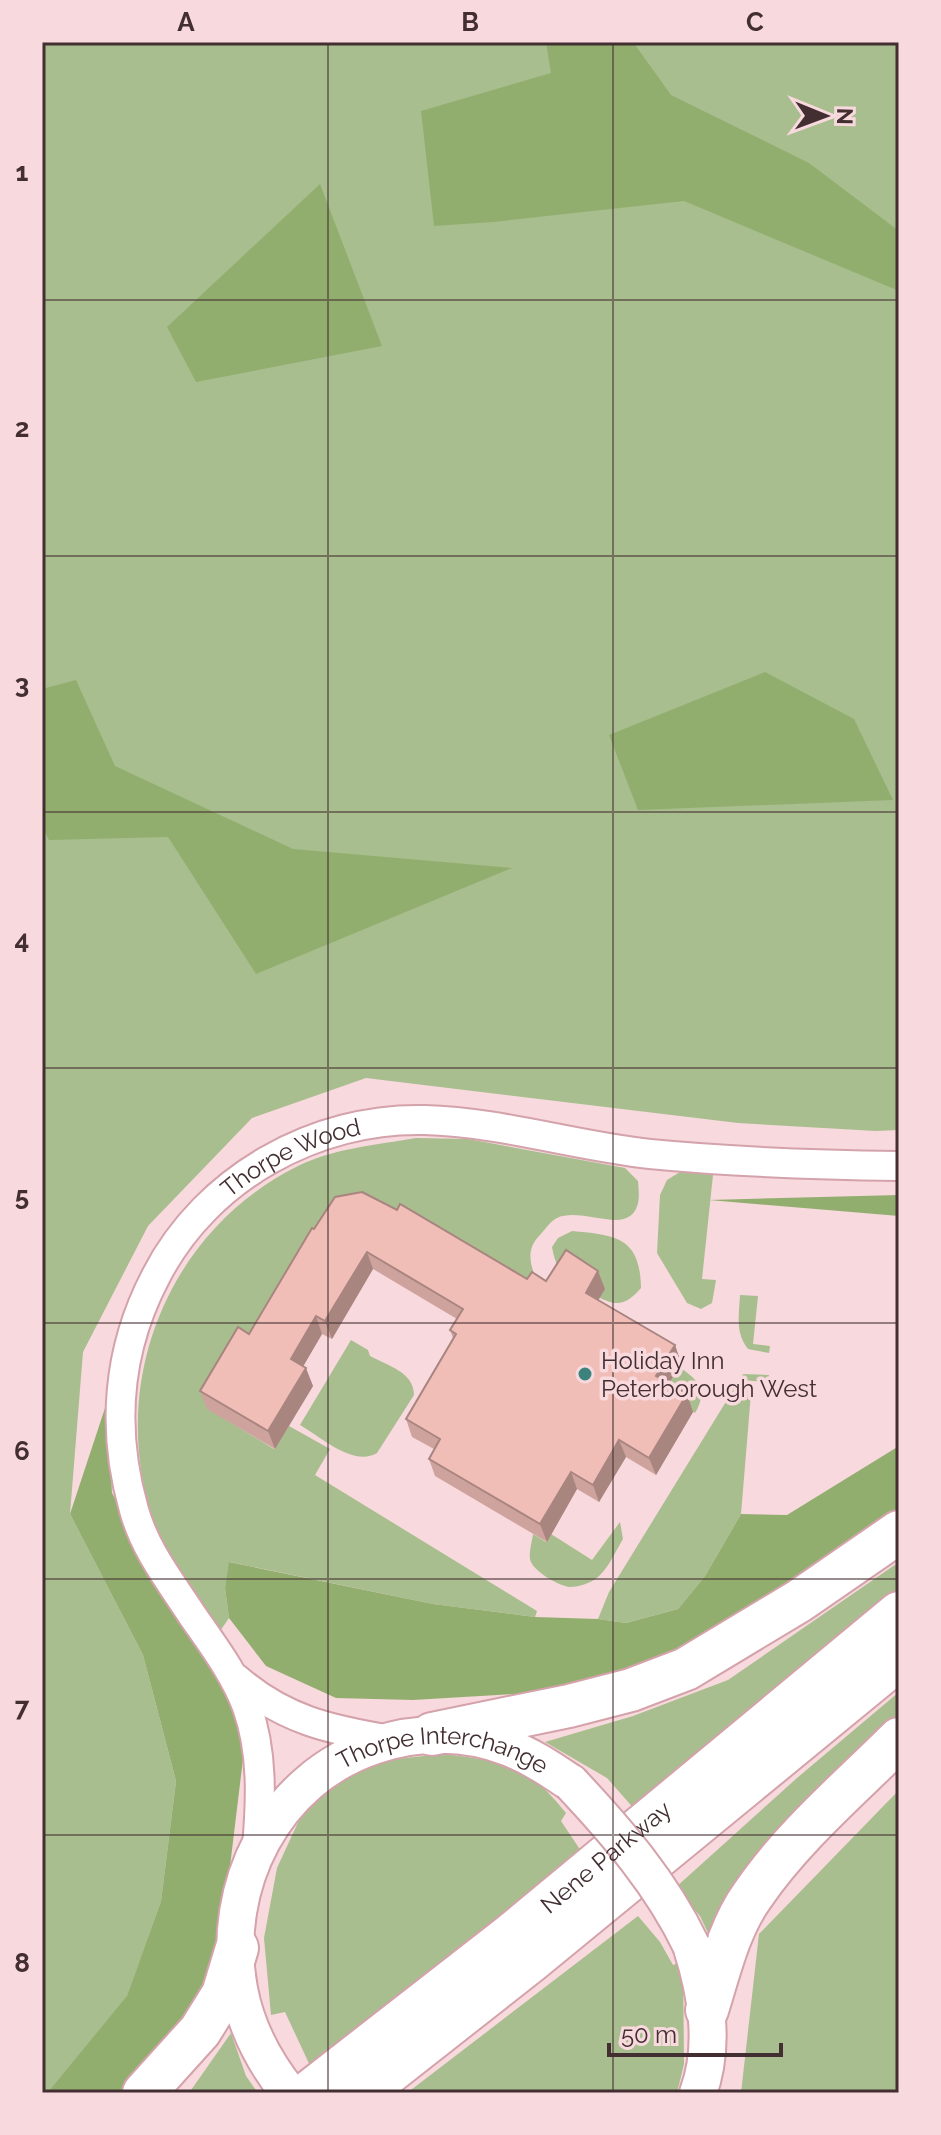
<svg xmlns="http://www.w3.org/2000/svg" width="941" height="2135" font-family="Raleway,sans-serif">
	<style>
		.green { fill: #a8be8e }
		.forest { fill: #92ae6e }
		.lines { fill: none; stroke-linecap: round; stroke-linejoin: round }
		.minor-casing { stroke: #d4a2aa; stroke-width: 32 }
		.major-casing { stroke: #d4a2aa; stroke-width: 40 }
		.highway-casing { stroke: #d4a2aa; stroke-width: 46 }
		.minor { stroke: #fff; stroke-width: 28 }
		.major { stroke: #fff; stroke-width: 36 }
		.highway { stroke: #fff; stroke-width: 42 }
		.major-bridge-casing { stroke: #d4a2aa; stroke-width: 40; stroke-linecap: butt }
		.major-bridge { stroke: #fff; stroke-width: 36 }
		.wall { fill: #cfa39d }
		.shaded-wall { fill: #a98580 }
		.building { fill: #f1beb7; stroke: #a98580; stroke-width: 2 }
		.grid { fill: none; stroke: #432f32; stroke-width: 2; stroke-opacity: 0.55 }
		.poi-dot { fill: #3c837d; stroke: #f8d9dd; stroke-width: 3 }
		.labels { text-anchor: middle; dominant-baseline: central; stroke-width: 7; stroke-linejoin: round; paint-order: stroke }
		.street-label { font-size: 24px; fill: #432f32; stroke: #f8d9dd }
		.poi-label { font-size: 24px; fill: #432f32; stroke: #f8d9dd; text-anchor: start }
		.neatline { fill: none; stroke: #432f32; stroke-width: 3 }
		.grid-label { font-size: 26px; text-anchor: middle; font-weight: bold; fill: #432f32 }
	</style>
	<rect width="100%" height="100%" fill="#f8d9dd"/>
	<g class="green">
		<path d="M 42,42 L 899,42 L 899,1130 L 876,1131 L 738,1123 L 366,1078 L 252,1118 L 148,1226 L 83,1352 L 70,1514 L 143,1655 L 176,1781 L 161,1901 L 127,1997 L 47,2093 L 42,2093 Z"/>
		<path d="M 416,1138 L 468,1139 L 625,1168 L 638,1181 C 639,1193 641,1208 630,1216 C 615,1228 578,1208 557,1218 C 550,1221 544,1231 539,1236 C 522,1254 534,1274 543,1293 L 407,1222 L 207,1408 L 274,1449 L 289,1426 L 330,1449 L 315,1475 L 537,1611 L 535,1617 L 433,1604 L 230,1562 L 225,1588 L 229,1618 L 220,1631 C 201,1603 176,1575 163,1545 C 100,1403 159,1235 298,1166 C 335,1148 376,1145 416,1138 Z"/>
		<path d="M 680,1172 L 713,1175 L 702,1279 L 716,1280 L 712,1303 L 701,1309 L 687,1303 L 657,1253 L 660,1195 L 667,1180 Z"/>
		<path d="M 572,1231 C 616,1235 640,1237 641,1288 C 634,1296 626,1304 615,1303 C 603,1302 574,1284 565,1275 C 557,1268 554,1258 552,1247 L 558,1238 Z"/>
		<path d="M 740,1295 L 758,1296 L 753,1344 L 770,1346 L 769,1353 L 748,1349 C 735,1332 739,1316 740,1295 Z"/>
		<path d="M 351,1340 L 368,1350 L 370,1356 C 388,1366 414,1372 414,1395 L 377,1453 C 353,1467 321,1437 300,1425 Z"/>
		<path d="M 679,1367 C 699,1380 708,1391 695,1413 L 663,1394 Z"/>
		<path d="M 743,1374 L 769,1375 L 768,1382 L 752,1381 L 741,1514 L 705,1576 L 678,1609 L 626,1623 L 598,1619 L 609,1592 Z"/>
		<path d="M 620,1522 L 623,1539 C 615,1552 607,1572 594,1580 C 587,1584 578,1587 570,1587 C 559,1586 532,1571 530,1559 C 529,1552 532,1541 533,1534 L 546,1542 L 551,1534 L 592,1560 Z"/>
		<path d="M 899,1562 L 899,1602 L 636,1811 L 607,1778 L 545,1742 L 633,1716 L 728,1680 Z"/>
		<path d="M 899,1692 L 899,1729 L 719,1956 L 700,1916 L 675,1888 L 797,1778 Z"/>
		<path d="M 443,1754 C 505,1762 525,1762 566,1813 L 561,1821 L 583,1854 L 313,2072 L 285,2012 L 271,2015 L 264,1938 L 277,1868 L 307,1803 L 347,1775 L 395,1759 Z"/>
		<path d="M 899,1790 L 899,2093 L 741,2093 L 759,1934 Z"/>
		<path d="M 638,1916 L 660,1942 L 673,1965 L 683,1961 L 684,2064 L 677,2093 L 407,2093 Z"/>
		<path d="M 231,2033 L 246,2076 L 258,2093 L 189,2093 Z"/>
	</g>
	<g class="forest">
		<path d="M 546,42 L 633,42 L 671,95 L 809,163 L 899,231 L 899,291 L 684,201 L 493,222 L 434,226 L 421,111 L 551,73 Z"/>
		<path d="M 320,184 L 382,346 L 196,382 L 167,327 Z"/>
		<path d="M 765,672 L 854,719 L 893,800 L 638,810 L 609,735 Z"/>
		<path d="M 76,680 L 115,766 L 293,849 L 512,868 L 256,974 L 168,837 L 49,840 L 42,826 L 42,689 Z"/>
		<path d="M 899,1195 L 899,1216 L 709,1200 Z"/>
		<path d="M 107,1402 L 112,1493 L 159,1580 L 239,1708 L 243,1759 L 220,1949 L 190,2025 L 125,2093 L 47,2093 L 127,1996 L 161,1901 L 176,1781 L 143,1655 L 70,1514 Z"/>
		<path d="M 899,1446 L 899,1510 L 810,1574 L 653,1665 L 550,1692 L 413,1700 L 336,1698 L 266,1666 L 229,1618 L 225,1588 L 229,1562 L 433,1604 L 535,1617 L 598,1619 L 626,1623 L 678,1609 L 705,1576 L 741,1514 L 787,1515 Z"/>
	</g>
	<g class="lines">
		<g class="minor-casing">
			<g id="minor">
				<path d="M 237,1679 C 284,1720 331,1730 391,1740"/>
				<path id="s1" d="M 257,1847 C 261,1800 263,1752 247,1707 C 235,1674 212,1644 192,1615 C 170,1581 145,1550 134,1510 C 111,1430 117,1350 156,1276 C 206,1178 316,1117 425,1120 C 501,1122 575,1146 650,1154 C 733,1162 816,1165 899,1166"/>
			</g>
		</g>
		<g class="major-casing">
			<g id="major">
				<path d="M 691,1945 C 706,1992 716,2045 698,2093"/>
				<path id="s2" d="M 289,2093 C 265,2063 246,2027 239,1989 C 220,1886 274,1778 376,1745 C 418,1731 466,1731 507,1747 C 531,1756 550,1769 571,1783"/>
			</g>
		</g>
		<g class="highway-casing">
			<g id="highway">
				<path d="M 432,1734 L 569,1706 L 631,1690 L 686,1669 L 799,1601 L 899,1532"/>
				<path d="M 707,2010 C 719,1972 729,1928 752,1896 C 792,1837 849,1789 899,1739"/>
				<path d="M 144,2093 L 200,2031 L 223,1994 L 237,1948"/>
				<path id="s3" d="M 308,2093 L 512,1934 L 899,1613"/>
				<path d="M 363,2093 L 531,1961 L 899,1659"/>
			</g>
		</g>
		<use href="#minor" class="minor"/>
		<use href="#major" class="major"/>
		<use href="#highway" class="highway"/>
		<g class="major-bridge-casing">
			<path id="major-bridge" d="M 571,1783 C 617,1832 662,1884 691,1945"/>
		</g>
		<use href="#major-bridge" class="major-bridge"/>
	</g>
	<path class="wall" d="M 312,1228 L 527,1279 L 605,1289 L 598,1300 L 675,1345 L 681,1363 L 669,1384 L 693,1412 L 656,1475 L 626,1457 L 599,1502 L 577,1489 L 547,1542 L 435,1476 L 429,1459 L 434,1449 L 412,1437 L 406,1419 L 453,1338 L 450,1330 L 457,1319 L 373,1269 L 332,1339 L 322,1334 L 303,1366 L 313,1386 L 275,1449 L 207,1409 L 200,1391 L 249,1334 Z"/>
	<g class="shaded-wall">
		<path d="M 367,1252 L 373,1269 L 332,1339 L 325,1321 Z"/>
		<path d="M 598,1271 L 605,1289 L 592,1311 L 586,1293 Z"/>
		<path d="M 316,1316 L 322,1334 L 297,1377 L 291,1359 Z"/>
		<path d="M 675,1345 L 681,1363 L 663,1394 L 656,1376 Z"/>
		<path d="M 306,1368 L 313,1386 L 275,1449 L 268,1431 Z"/>
		<path d="M 687,1394 L 693,1412 L 656,1475 L 649,1458 Z"/>
		<path d="M 619,1440 L 626,1457 L 599,1502 L 593,1485 Z"/>
		<path d="M 571,1472 L 577,1489 L 547,1542 L 540,1524 Z"/>
	</g>
	<path class="building" d="M 362,1192 L 397,1210 L 400,1204 L 527,1279 L 532,1272 L 546,1281 L 566,1250 L 598,1271 L 586,1293 L 675,1345 L 656,1376 L 687,1394 L 649,1458 L 619,1440 L 593,1485 L 571,1472 L 540,1524 L 429,1459 L 440,1439 L 406,1419 L 456,1334 L 450,1330 L 463,1309 L 367,1252 L 325,1321 L 316,1316 L 291,1359 L 306,1368 L 268,1431 L 200,1391 L 238,1327 L 249,1334 L 312,1228 L 314,1229 L 335,1197 Z"/>
	<path class="grid" d="M 328,42 L 328,2093M 613,42 L 613,2093M 42,300 L 899,300M 42,556 L 899,556M 42,812 L 899,812M 42,1068 L 899,1068M 42,1323 L 899,1323M 42,1579 L 899,1579M 42,1835 L 899,1835"/>
	<circle class="poi-dot" cx="585" cy="1374" r="8"/>
	<g class="labels">
		<g class="street-label">
			<text stroke="none"><textPath href="#s1" startOffset="796">Thorpe Wood</textPath></text>
			<text stroke="none"><textPath href="#s2" startOffset="490">Thorpe Interchange</textPath></text>
			<text stroke="none"><textPath href="#s3" startOffset="380">Nene Parkway</textPath></text>
		</g>
		<g class="poi-label">
			<text x="601" y="1360">Holiday Inn<tspan x="601" dy="28">Peterborough West</tspan></text>
		</g>
	</g>
	<rect width="941" height="2135" fill="none" stroke="#f8d9dd" stroke-width="88"/>
	<g transform="translate(825 116) rotate(91)" stroke="#f8d9dd" stroke-width="6" paint-order="stroke">
	<path d="M0-6L14 30L0 20L-14 30Z" fill="#432f32"/>
	<text y="-12" font-size="22" font-weight="bold" text-anchor="middle" fill="#432f32">N</text>
	</g>
	<path d="M609 2043v12h172v-12" fill="none" stroke="#432f32" stroke-width="4"/>
	<text x="621" y="2043" font-size="24" fill="#432f32" stroke="#f8d9dd" stroke-width="6" paint-order="stroke">50 m</text>
	<rect x="44" y="44" width="853" height="2047" class="neatline"/>
	<g class="grid-label">
		<text x="186" y="31">A</text>
		<text x="470" y="31">B</text>
		<text x="755" y="31">C</text>
		<text x="22" y="181">1</text>
		<text x="22" y="437">2</text>
		<text x="22" y="693">3</text>
		<text x="22" y="949">4</text>
		<text x="22" y="1205">5</text>
		<text x="22" y="1460">6</text>
		<text x="22" y="1716">7</text>
		<text x="22" y="1972">8</text>
	</g>
</svg>
